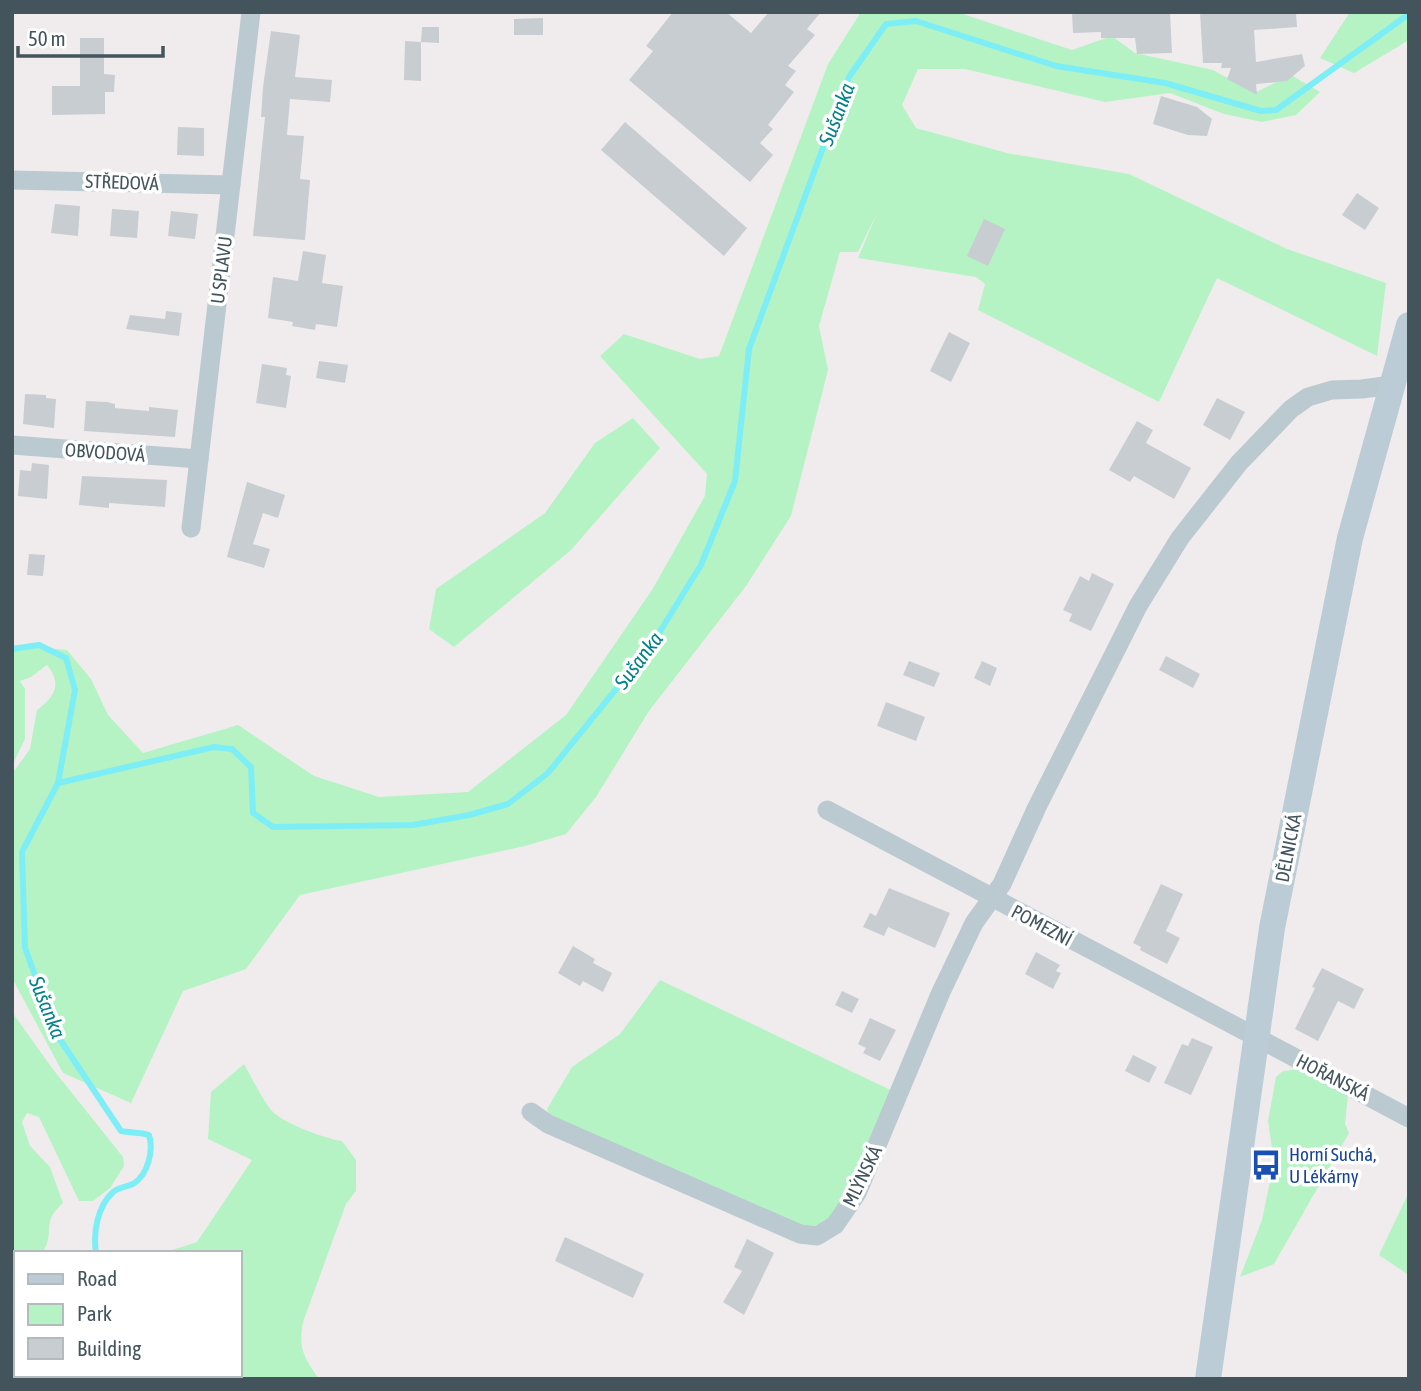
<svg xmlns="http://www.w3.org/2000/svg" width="1421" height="1391" font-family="'Asap Condensed',sans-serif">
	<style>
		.green { fill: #b5f3c4 }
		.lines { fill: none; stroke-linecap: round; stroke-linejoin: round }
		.stream { stroke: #7deef5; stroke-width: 6 }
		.building { fill: #c8cdd2 }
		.street { stroke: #bbcad1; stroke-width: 19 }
		.secondary { stroke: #bbccd6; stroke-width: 26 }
		.labels { text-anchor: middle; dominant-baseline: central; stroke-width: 7; stroke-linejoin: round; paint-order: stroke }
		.street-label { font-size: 19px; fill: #43545c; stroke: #fff }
		.transit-label { font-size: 19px; fill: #164399; stroke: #fff; text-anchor: start }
		.water-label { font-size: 21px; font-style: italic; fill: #04818a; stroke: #fff }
	</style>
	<rect width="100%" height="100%" fill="#f0eced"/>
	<g class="green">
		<path d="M 861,12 L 957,12 L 1072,50 L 1112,36 L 1135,53 L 1213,70 L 1254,93 L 1291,75 L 1320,92 L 1296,115 L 1262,122 L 1224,114 L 1170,93 L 1105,102 L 965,69 L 918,69 L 902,105 L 916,128 L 1007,153 L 1129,174 L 1287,249 L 1386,283 L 1377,356 L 1217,278 L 1159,402 L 978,310 L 985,284 L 976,277 L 858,258 L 877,213 L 858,252 L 840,252 L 819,326 L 828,370 L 791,516 L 746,586 L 649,711 L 596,797 L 566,834 L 525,846 L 300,895 L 246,969 L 183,991 L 131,1103 L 63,1073 L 12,978 L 12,774 L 30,749 L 37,710 C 54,697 63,685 47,665 L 31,677 L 20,681 L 25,689 L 25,739 L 12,766 L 12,645 L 67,650 L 91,679 L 108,715 L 143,753 L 238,725 L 314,776 L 379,797 L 468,792 L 566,715 L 652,590 L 705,496 L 707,474 L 600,356 L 624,334 L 700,359 L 719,356 L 828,64 Z"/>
		<path d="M 1350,12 L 1409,12 L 1409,40 L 1354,73 L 1320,58 Z"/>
		<path d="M 633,418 L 660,448 L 571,550 L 454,647 L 429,629 L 436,589 L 545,513 L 595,443 Z"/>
		<path d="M 660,980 L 899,1094 L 857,1193 L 817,1236 L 555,1127 L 547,1109 L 572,1067 L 620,1034 Z"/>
		<path d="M 12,1012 L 52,1068 L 123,1157 L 124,1166 L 110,1188 L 93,1201 L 79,1201 L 39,1117 L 27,1113 L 22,1122 L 30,1146 L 50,1167 L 63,1203 C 39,1224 57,1231 42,1253 L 16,1253 L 16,1291 L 12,1296 Z"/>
		<path d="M 244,1064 C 251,1076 265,1105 274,1113 C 287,1124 325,1139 342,1141 L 356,1160 L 356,1191 L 346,1204 L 303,1322 C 298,1349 304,1357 319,1379 L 12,1379 L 12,1298 L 16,1295 L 16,1375 L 240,1375 L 240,1253 L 163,1253 L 197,1242 L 252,1160 L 208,1139 L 211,1092 Z"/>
		<path d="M 1301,1069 L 1348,1096 L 1345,1124 L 1349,1133 L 1274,1264 L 1240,1277 L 1262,1220 L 1274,1162 L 1268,1121 L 1276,1077 L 1283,1071 Z"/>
		<path d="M 1409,1192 L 1409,1275 L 1379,1255 Z"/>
	</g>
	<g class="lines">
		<g class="stream">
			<path d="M 12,649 L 39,645 L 66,658 L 75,690 L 58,783"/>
			<path d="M 96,1253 C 93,1233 97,1207 113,1192 C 119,1187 127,1187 133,1184 C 148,1175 154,1150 149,1135 C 140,1132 131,1133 121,1131 L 57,1035 L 25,948 L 22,852 L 58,783 L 214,747 L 232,749 L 251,767 L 253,813 L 273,827 L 413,825 L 469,815 L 508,804 L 548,773 L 651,646 L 701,565 L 735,481 L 749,349 L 849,77 L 886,24 L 916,21 L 1056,66 L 1165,83 L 1261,111 L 1276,110 L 1409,14"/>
			<path d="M 17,1375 L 17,1379"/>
		</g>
	</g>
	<g class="building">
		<path d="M 673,12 L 726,12 L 751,33 L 769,12 L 821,12 L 807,29 L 815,35 L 788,66 L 796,71 L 785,85 L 794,92 L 768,125 L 773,129 L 760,143 L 773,155 L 750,182 L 629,80 L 653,51 L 646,46 Z"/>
		<path d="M 1072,12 L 1170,12 L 1172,53 L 1137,54 L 1135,38 L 1101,38 L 1101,32 L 1073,33 Z"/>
		<path d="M 1200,12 L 1296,12 L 1297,27 L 1254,30 L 1256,62 L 1302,54 L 1305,66 L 1287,81 L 1256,84 L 1257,95 L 1227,79 L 1231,68 L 1221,68 L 1222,63 L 1203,63 Z"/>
		<path d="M 543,18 L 543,35 L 514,35 L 514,19 Z"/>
		<path d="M 422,27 L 439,27 L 439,43 L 421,42 Z"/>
		<path d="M 271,31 L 300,35 L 295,77 L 332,80 L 330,102 L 290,99 L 287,135 L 304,136 L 300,179 L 310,180 L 305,240 L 253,236 L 265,117 L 261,117 L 263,87 Z"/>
		<path d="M 80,38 L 104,38 L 104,74 L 115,75 L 114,92 L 105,92 L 105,114 L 52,115 L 52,86 L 80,86 Z"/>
		<path d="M 405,41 L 421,42 L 421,81 L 404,80 Z"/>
		<path d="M 1161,96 L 1197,107 L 1212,119 L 1207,136 L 1188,135 L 1153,124 Z"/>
		<path d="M 625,122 L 747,228 L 724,256 L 601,150 Z"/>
		<path d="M 178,127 L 204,128 L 204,156 L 177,155 Z"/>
		<path d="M 1357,193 L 1379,208 L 1365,230 L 1342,215 Z"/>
		<path d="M 55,204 L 80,206 L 78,236 L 51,233 Z"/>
		<path d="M 112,209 L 139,211 L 137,238 L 110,236 Z"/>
		<path d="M 171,211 L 198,214 L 195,239 L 168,236 Z"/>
		<path d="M 984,219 L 1005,229 L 988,266 L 967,256 Z"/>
		<path d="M 303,251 L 326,255 L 322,283 L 343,286 L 337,327 L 316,324 L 315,330 L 292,326 L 293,322 L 268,318 L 273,277 L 298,281 Z"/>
		<path d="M 166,311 L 182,313 L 179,336 L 126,329 L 130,315 L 165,319 Z"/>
		<path d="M 949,332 L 970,343 L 951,382 L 930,371 Z"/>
		<path d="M 319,361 L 348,365 L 345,383 L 316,378 Z"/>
		<path d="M 262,364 L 287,368 L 286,375 L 291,376 L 286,408 L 256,403 Z"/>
		<path d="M 25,394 L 46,395 L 46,398 L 56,399 L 54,428 L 23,424 Z"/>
		<path d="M 1217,398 L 1245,412 L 1230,440 L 1203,425 Z"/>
		<path d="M 86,401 L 107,402 L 115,404 L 115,408 L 149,411 L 149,407 L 178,410 L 175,437 L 84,431 Z"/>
		<path d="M 1137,421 L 1153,430 L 1146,443 L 1191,468 L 1174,499 L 1134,476 L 1130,482 L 1109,470 Z"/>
		<path d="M 32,463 L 49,465 L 47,499 L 18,496 L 20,470 L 31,471 Z"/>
		<path d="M 82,476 L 167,480 L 165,507 L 109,503 L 109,508 L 79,505 Z"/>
		<path d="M 247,482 L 285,495 L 278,518 L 263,513 L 253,544 L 270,549 L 264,568 L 227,557 Z"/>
		<path d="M 29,554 L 45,555 L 43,576 L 27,575 Z"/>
		<path d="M 1092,573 L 1114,584 L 1091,631 L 1069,621 L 1072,614 L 1063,610 L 1080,576 L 1089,581 Z"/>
		<path d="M 1166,656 L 1200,674 L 1193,688 L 1159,670 Z"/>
		<path d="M 909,661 L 940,673 L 934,687 L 903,675 Z"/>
		<path d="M 982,661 L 997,668 L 990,686 L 974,678 Z"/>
		<path d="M 886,702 L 925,717 L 916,741 L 877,726 Z"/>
		<path d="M 1161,884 L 1183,894 L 1166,931 L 1180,938 L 1167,964 L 1140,950 L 1141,947 L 1133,943 Z"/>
		<path d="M 889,888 L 950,913 L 935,948 L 888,927 L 884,936 L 863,927 L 870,913 L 876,916 Z"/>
		<path d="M 573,946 L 595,959 L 593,963 L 612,973 L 603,992 L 583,981 L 580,986 L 558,973 Z"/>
		<path d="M 1036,952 L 1060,965 L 1056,971 L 1061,973 L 1053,989 L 1025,974 Z"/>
		<path d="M 1322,968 L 1364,989 L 1354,1009 L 1338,1001 L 1318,1041 L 1295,1029 L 1315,988 L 1312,987 Z"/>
		<path d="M 842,991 L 859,999 L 852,1013 L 835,1005 Z"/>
		<path d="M 870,1018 L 896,1030 L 880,1061 L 863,1053 L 866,1048 L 858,1044 Z"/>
		<path d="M 1192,1038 L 1213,1047 L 1191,1095 L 1164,1083 L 1182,1044 L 1188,1046 Z"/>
		<path d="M 1133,1055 L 1157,1067 L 1149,1083 L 1125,1071 Z"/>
		<path d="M 565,1237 L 644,1274 L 633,1298 L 555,1261 Z"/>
		<path d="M 747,1239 L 774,1253 L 744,1315 L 723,1302 L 742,1271 L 734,1267 Z"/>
	</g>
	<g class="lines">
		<g class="street">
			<path d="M 12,180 L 231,185"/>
			<path d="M 12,445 L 199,459"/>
			<path d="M 191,528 L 251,12"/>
			<path d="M 827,810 L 1409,1118"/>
			<path d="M 531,1112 L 548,1124 L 800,1234 L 817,1236 L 835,1225 L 857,1193 L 941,992 L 974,923 L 1002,884 L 1037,807 L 1138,606 L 1180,538 L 1239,463 L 1291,409 L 1308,397 L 1332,390 L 1362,389 L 1392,385"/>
		</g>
		<path class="secondary" d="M 1208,1379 L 1272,928 L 1350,538 L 1409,325"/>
	</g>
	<defs>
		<g id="bus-bare" transform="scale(2.415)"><path d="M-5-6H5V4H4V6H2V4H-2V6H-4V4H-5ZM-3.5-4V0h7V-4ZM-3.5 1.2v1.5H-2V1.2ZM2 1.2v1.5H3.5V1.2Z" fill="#1a4fb4" stroke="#fff" stroke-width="2.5" paint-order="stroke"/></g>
	</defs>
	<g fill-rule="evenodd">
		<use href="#bus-bare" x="1266" y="1165"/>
	</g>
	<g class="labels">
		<g class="street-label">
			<text transform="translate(122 182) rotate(2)">STŘEDOVÁ</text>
			<text transform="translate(221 270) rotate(-83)">U SPLAVU</text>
			<text transform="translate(105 452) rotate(4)">OBVODOVÁ</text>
			<text transform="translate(1288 848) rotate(-79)">DĚLNICKÁ</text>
			<text transform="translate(1042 925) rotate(28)">POMEZNÍ</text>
			<text transform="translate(1333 1077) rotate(27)">HOŘANSKÁ</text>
			<text transform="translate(862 1176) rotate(-64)">MLÝNSKÁ</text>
		</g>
		<g class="transit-label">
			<text x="1289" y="1154">Horní Suchá,<tspan x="1289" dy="22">U Lékárny</tspan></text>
		</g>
		<g class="water-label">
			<text transform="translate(836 114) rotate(-69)">Sušanka</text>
			<text transform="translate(638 660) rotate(-53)">Sušanka</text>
			<text transform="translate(48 1007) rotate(68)">Sušanka</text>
		</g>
	</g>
	<rect width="1421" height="1391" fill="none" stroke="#43545c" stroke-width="28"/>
	<rect x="14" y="1251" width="228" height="126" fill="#ffffff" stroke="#b4bbbe" stroke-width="2"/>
	<rect x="28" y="1274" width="35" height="10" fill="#bbccd6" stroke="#b4bbbe" stroke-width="2"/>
	<text x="77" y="1286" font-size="21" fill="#43545c">Road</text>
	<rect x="28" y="1304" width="35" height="21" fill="#b5f3c4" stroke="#b4bbbe" stroke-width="2"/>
	<text x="77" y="1321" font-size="21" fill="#43545c">Park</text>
	<rect x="28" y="1338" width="35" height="21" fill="#c8cdd2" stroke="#b4bbbe" stroke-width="2"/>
	<text x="77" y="1356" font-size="21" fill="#43545c">Building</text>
	<path d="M18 46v10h145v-10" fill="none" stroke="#43545c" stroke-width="3.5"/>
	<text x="28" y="46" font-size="21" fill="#43545c" stroke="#ffffff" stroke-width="5" paint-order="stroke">50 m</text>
</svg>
